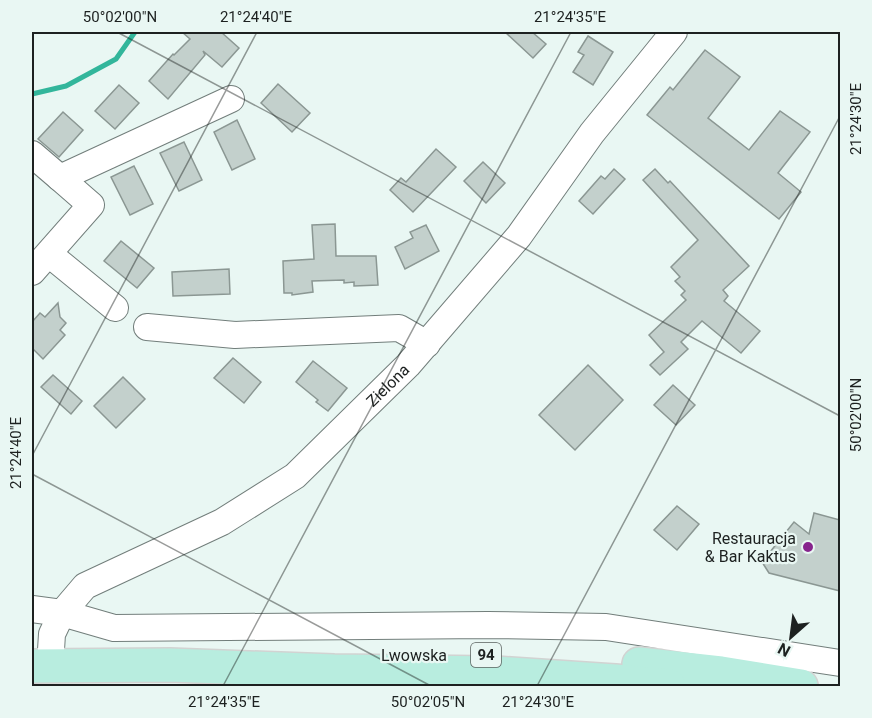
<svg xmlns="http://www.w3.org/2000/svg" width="872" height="718" font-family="Roboto,sans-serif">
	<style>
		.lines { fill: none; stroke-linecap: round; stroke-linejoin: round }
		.stream { stroke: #32b69b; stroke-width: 5 }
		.building { fill: #c3d0cc; stroke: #8b9793; stroke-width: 1.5 }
		.minor-casing { stroke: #727e7b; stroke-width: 28 }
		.major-casing { stroke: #d2d3d2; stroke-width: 36 }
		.minor { stroke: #fff; stroke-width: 26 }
		.major { stroke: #b8eddf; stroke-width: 33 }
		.ticks { fill: none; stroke: #1d2120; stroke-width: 1.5; stroke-opacity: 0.45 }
		.poi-dot { fill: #87248d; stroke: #e9f7f3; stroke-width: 2 }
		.labels { text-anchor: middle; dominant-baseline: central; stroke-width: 4.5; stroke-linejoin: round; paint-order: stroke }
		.shield { fill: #e9f7f3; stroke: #5a615f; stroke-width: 1.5 }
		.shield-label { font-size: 15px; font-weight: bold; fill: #1d2120 }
		.street-label { font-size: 16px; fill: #1d2120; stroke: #e9f7f3 }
		.poi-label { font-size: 16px; fill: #1d2120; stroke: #e9f7f3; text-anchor: end }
		.neatline { fill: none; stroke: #1d2120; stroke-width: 2 }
		.ticks-label { font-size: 15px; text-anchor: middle; fill: #1d2120 }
	</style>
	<rect width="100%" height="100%" fill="#e9f7f3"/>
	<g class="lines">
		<path class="stream" d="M 32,94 L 66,86 L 116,59 L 135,32"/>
	</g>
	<g class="building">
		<path d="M 182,32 L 221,32 L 239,48 L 222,67 L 203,51 L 205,55 L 168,99 L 149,81 L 173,54 L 174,55 L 190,39 Z"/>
		<path d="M 505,32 L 532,32 L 546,44 L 533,58 Z"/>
		<path d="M 588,36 L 613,52 L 593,85 L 573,72 L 584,55 L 578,52 Z"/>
		<path d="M 705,50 L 740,77 L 708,118 L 749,150 L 780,111 L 810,132 L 778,173 L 801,192 L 779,219 L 647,115 L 670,87 L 673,90 Z"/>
		<path d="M 278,84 L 310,113 L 292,132 L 261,103 Z"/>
		<path d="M 119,85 L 139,103 L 115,129 L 95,111 Z"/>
		<path d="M 63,112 L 83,130 L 59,157 L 38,139 Z"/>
		<path d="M 237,120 L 255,159 L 232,170 L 214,132 Z"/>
		<path d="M 184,142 L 202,180 L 179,191 L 160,153 Z"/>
		<path d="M 436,149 L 456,167 L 413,212 L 390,190 L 401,178 L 406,182 Z"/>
		<path d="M 483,162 L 505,183 L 486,203 L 464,181 Z"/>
		<path d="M 134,166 L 153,204 L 130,215 L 111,177 Z"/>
		<path d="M 614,169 L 625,179 L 593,214 L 579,201 L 601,176 L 605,179 Z"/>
		<path d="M 655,169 L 668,183 L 670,181 L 749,266 L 723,290 L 728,296 L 724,301 L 760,331 L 741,353 L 702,321 L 681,342 L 688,349 L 660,375 L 650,365 L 664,352 L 649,335 L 686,300 L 681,295 L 685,291 L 675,281 L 680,277 L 671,267 L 698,240 L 643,180 Z"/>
		<path d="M 335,224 L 336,256 L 376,256 L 378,285 L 354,286 L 354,282 L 344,283 L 344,280 L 312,281 L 313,292 L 292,295 L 292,293 L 284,293 L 283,261 L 314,259 L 312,225 Z"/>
		<path d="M 426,225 L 439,251 L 405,269 L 395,247 L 413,238 L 410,232 Z"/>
		<path d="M 121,241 L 154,268 L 137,288 L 104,261 Z"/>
		<path d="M 229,269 L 230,294 L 173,296 L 172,272 Z"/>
		<path d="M 58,303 L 60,317 L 66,323 L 60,330 L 65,335 L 43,359 L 32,348 L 32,322 L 40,313 L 45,317 Z"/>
		<path d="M 233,358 L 261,382 L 244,403 L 214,378 Z"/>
		<path d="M 313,361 L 347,388 L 328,411 L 316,402 L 318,400 L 296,382 Z"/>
		<path d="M 588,365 L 623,400 L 575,450 L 539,415 Z"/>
		<path d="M 53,375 L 82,401 L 71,414 L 41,387 Z"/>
		<path d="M 123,377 L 145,399 L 116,428 L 94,406 Z"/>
		<path d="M 673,385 L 695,405 L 676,425 L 654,405 Z"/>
		<path d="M 677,506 L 699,524 L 677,550 L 654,530 Z"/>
		<path d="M 814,513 L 840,520 L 840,591 L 769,573 L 762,562 L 794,522 L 809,534 Z"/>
	</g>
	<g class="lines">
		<g class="minor-casing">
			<g id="minor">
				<path d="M 32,154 L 60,178"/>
				<path d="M 49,254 L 115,308"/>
				<path d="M 32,272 L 91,205 L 60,178 L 231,99"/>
				<path d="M 147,327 L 235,335 L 399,328 L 427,344"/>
				<path d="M 32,609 L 62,613 L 114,628 L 488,625 L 606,627 L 840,663"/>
				<path id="s1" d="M 50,666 L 52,634 L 62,613 L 85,586 L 222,522 L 295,476 L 408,365 L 519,236 L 592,133 L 674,32"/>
			</g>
		</g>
		<g class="major-casing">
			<g id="major">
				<path d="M 639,664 L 721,673 L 801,686"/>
				<path d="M 32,666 L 170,665 L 334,671 L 496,673 L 615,681 L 669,686"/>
			</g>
		</g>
		<use href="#minor" class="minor"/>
		<use href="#major" class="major"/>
	</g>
	<path class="ticks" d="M 117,32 L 840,416M 32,456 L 257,32M 32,474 L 431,686M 223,686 L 571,32M 537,686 L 840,116"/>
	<circle class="poi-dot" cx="808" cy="547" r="6"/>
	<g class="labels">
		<rect class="shield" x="471" y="643" width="30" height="24" rx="4.5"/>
		<g class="shield-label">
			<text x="486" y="655">94</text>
		</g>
		<g class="street-label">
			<text stroke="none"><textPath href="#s1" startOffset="458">Zielona</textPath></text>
			<text x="414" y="655">Lwowska</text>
		</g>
		<g class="poi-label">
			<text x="796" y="538">Restauracja<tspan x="796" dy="18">&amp; Bar Kaktus</tspan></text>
		</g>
	</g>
	<rect width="872" height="718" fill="none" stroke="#e9f7f3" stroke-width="66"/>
	<g transform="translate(791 637) rotate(208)" stroke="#e9f7f3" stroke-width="4.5" paint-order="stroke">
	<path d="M0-4.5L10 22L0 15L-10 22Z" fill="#1d2120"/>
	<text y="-9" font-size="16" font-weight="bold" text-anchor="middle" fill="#1d2120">N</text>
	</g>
	<rect x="33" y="33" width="806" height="652" class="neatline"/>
	<g class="ticks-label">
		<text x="120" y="22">50°02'00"N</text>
		<text x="256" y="22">21°24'40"E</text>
		<text x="570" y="22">21°24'35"E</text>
		<text transform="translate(856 119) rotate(-90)" y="5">21°24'30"E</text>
		<text transform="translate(856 415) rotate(-90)" y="5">50°02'00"N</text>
		<text transform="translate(16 453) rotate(-90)" y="5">21°24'40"E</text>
		<text x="224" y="707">21°24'35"E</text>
		<text x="428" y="707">50°02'05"N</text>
		<text x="538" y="707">21°24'30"E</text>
	</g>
</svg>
